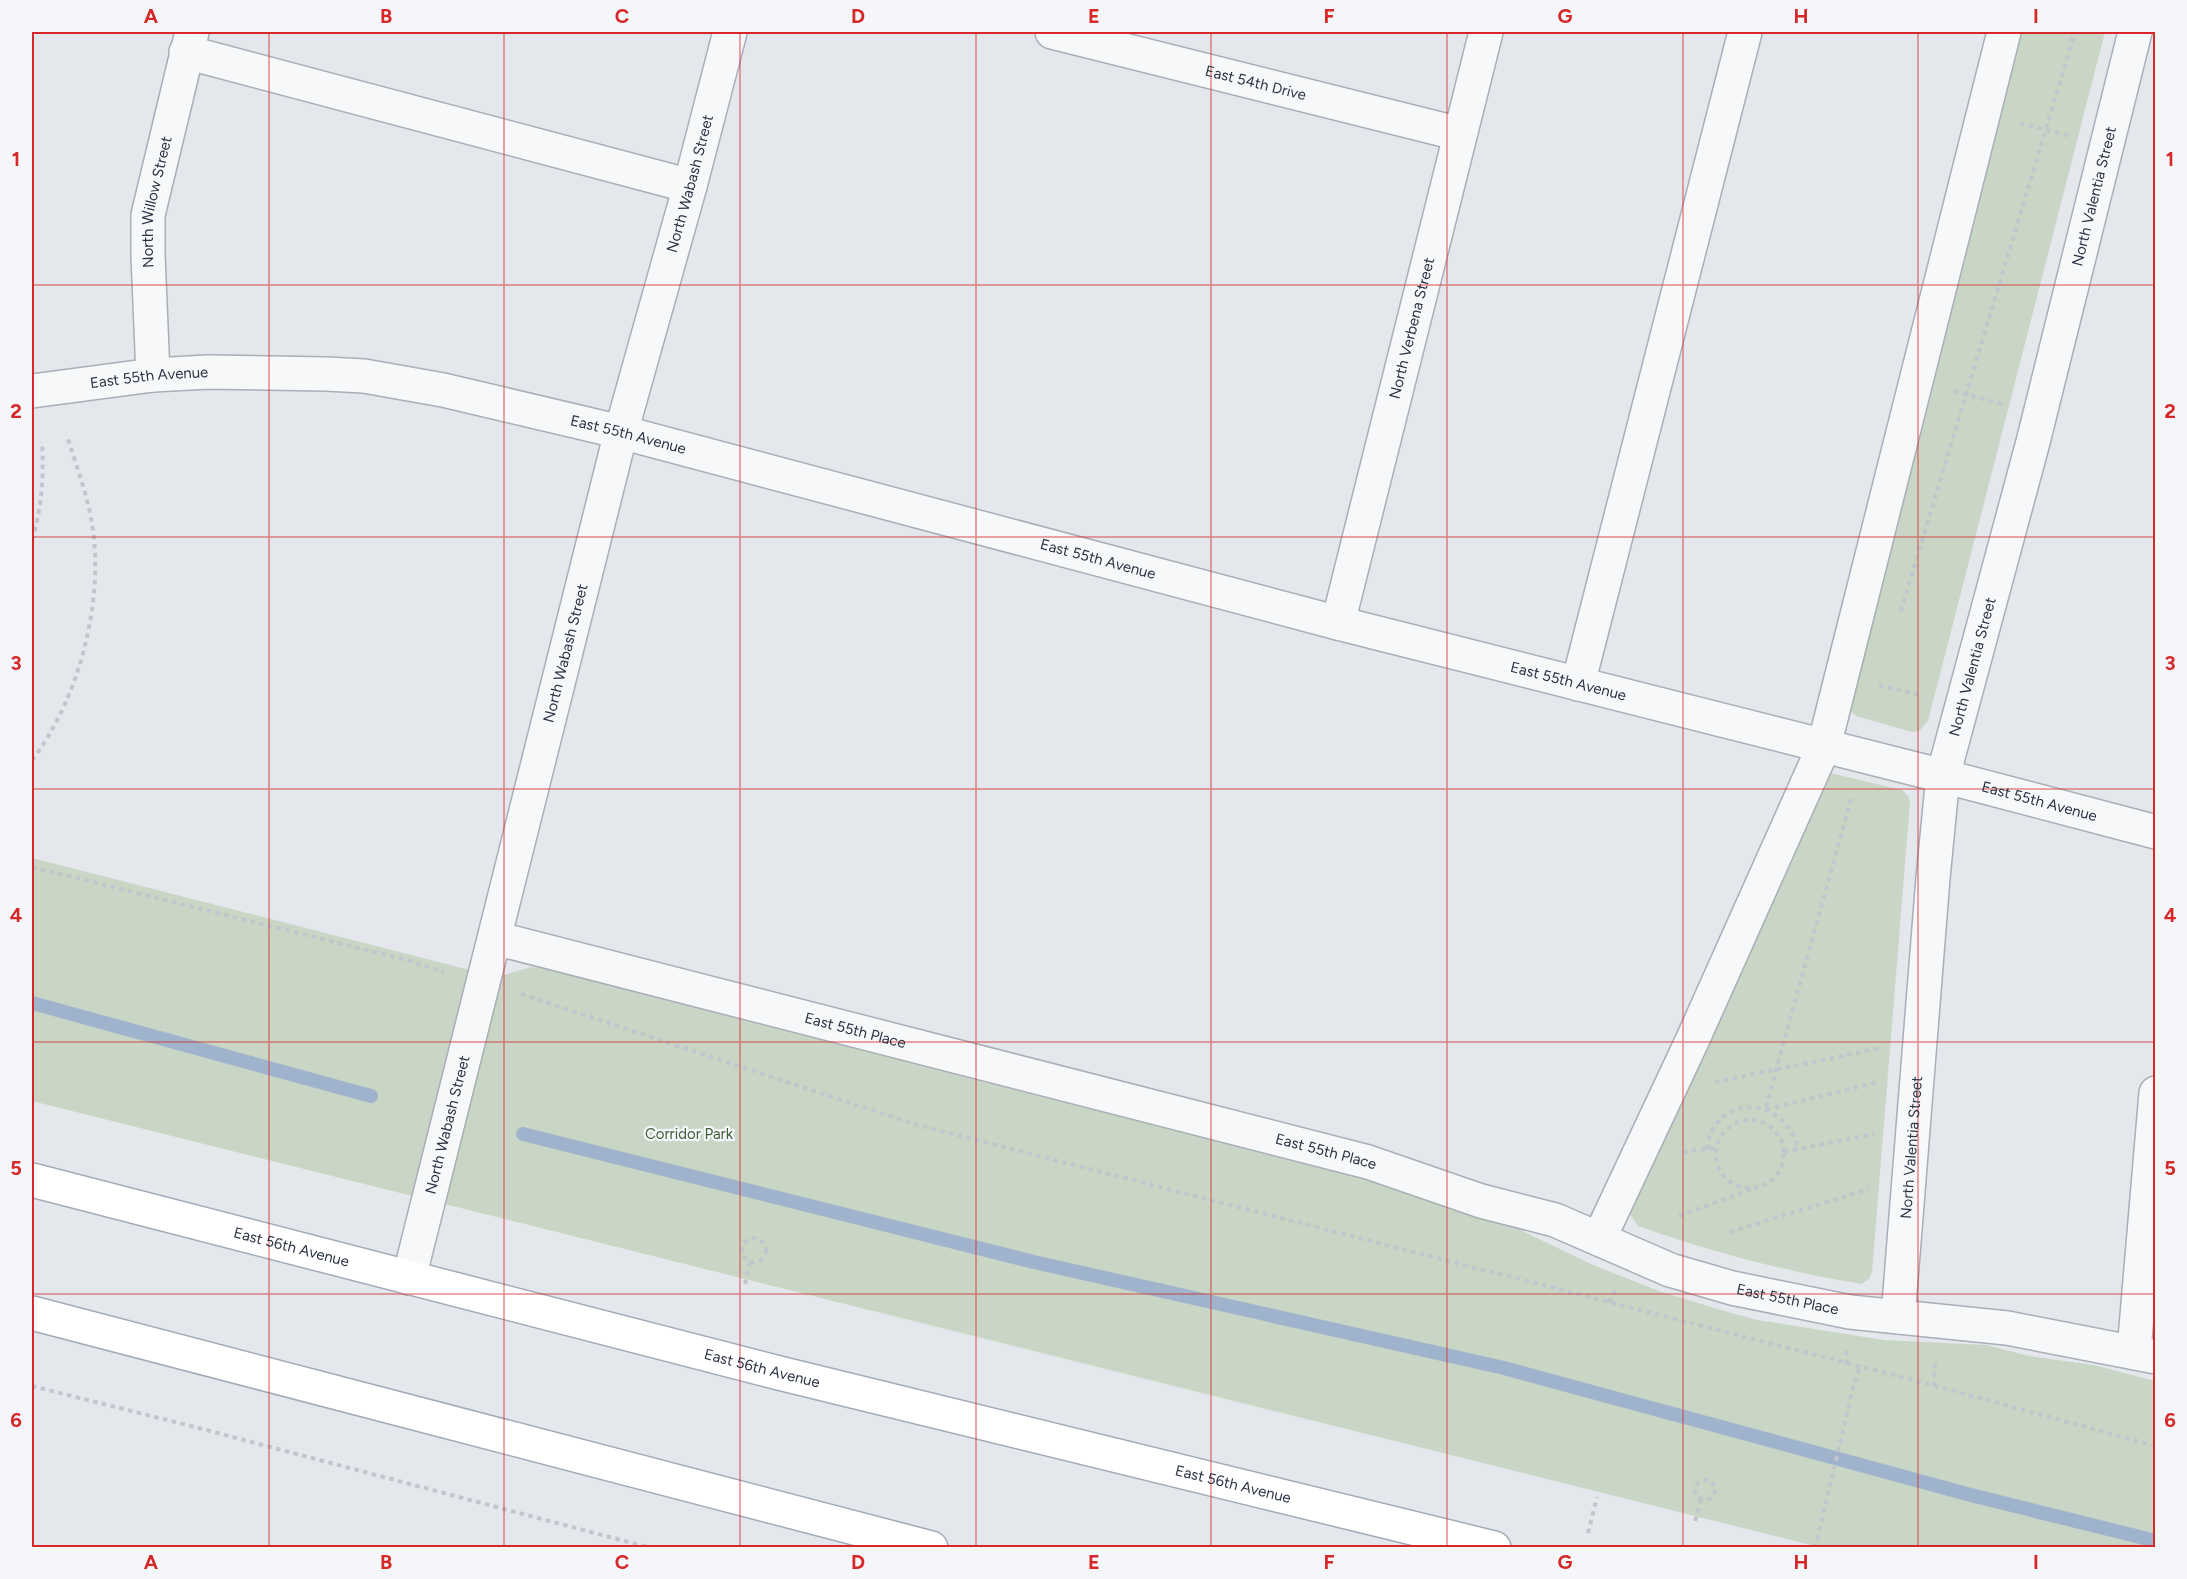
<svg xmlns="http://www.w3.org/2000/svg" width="2187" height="1579" font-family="Figtree,sans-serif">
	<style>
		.green { fill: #c9d6c5 }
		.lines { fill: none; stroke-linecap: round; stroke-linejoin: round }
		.stream { stroke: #9fb4cc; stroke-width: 14 }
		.minor-casing { stroke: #a9aeb7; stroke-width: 36 }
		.major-casing { stroke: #a3abb8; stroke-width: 36 }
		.path { stroke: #c2c5cb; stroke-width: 4; stroke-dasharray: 4.5 4.5; stroke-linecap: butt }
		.minor { stroke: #f7f8fa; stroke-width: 33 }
		.major { stroke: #fff; stroke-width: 33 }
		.grid { fill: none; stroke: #d62828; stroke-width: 1.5; stroke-opacity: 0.55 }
		.labels { text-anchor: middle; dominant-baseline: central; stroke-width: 4.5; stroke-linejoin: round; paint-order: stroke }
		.street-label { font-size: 15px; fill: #2b3445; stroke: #f4f6f9 }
		.park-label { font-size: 15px; fill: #3f6138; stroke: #f4f6f9 }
		.neatline { fill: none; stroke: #d62828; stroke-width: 2 }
		.grid-label { font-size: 20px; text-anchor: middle; font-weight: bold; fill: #d62828 }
	</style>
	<rect width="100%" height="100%" fill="#e4e7ec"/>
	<g class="green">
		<path d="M 2021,32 L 2105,32 L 1928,721 L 1919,731 L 1912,732 L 1856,716 L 1849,709 Z"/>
		<path d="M 1830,773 L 1902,790 L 1908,796 L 1910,802 L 1872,1272 L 1869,1279 L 1861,1284 C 1783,1271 1712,1252 1638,1226 L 1630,1214 L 1825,777 Z"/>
		<path d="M 32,858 L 497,977 L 531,967 L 554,970 L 1344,1173 L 1414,1194 L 1506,1223 L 1593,1265 L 1659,1291 L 1721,1310 L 1757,1320 L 1884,1340 L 1986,1345 L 2029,1356 L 2094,1365 L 2155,1381 L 2155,1547 L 1819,1547 L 32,1101 Z"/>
	</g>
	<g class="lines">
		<g class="stream">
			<path d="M 32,1003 L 371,1096"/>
			<path d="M 523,1134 L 1034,1262 L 1504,1368 L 1967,1494 L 2156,1541"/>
		</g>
		<g class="minor-casing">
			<g id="minor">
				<path id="s1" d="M 1052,32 L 1460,134"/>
				<path d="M 186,52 L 690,186"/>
				<path id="s2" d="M 153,375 L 148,255 L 148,215 L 192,32"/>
				<path id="s3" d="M 32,391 L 153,375 L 208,372 L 326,374 L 364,376 L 443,390 L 621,432 L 1338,623 L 1943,776 L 2156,832"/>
				<path id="s4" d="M 1338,623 L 1486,32"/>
				<path d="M 1578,684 L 1745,32"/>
				<path id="s5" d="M 495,938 L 1368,1162 L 1481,1201 L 1555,1220 L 1670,1270 L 1732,1288 L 1850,1312 L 2007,1328 L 2156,1357"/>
				<path d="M 1599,1239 L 1692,1041 L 1824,746 L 2004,32"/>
				<path id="s6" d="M 409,1278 L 621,432 L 690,186 L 730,32"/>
				<path id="s7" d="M 1898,1317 L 1933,878 L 1943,776 L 2033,442 L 2135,32"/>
				<path d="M 2134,1351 L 2156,1093"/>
			</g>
		</g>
		<g class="major-casing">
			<g id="major">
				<path id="s8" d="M 32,1180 L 779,1373 L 1494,1548"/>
				<path d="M 32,1313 L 931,1548"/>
			</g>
		</g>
		<g class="path">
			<path d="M 2020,123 L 2070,136"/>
			<path d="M 1954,391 L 2002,404"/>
			<path d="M 32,540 C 42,507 44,476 42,442"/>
			<path d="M 1901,611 L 2075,32"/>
			<path d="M 1879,685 L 1924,696"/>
			<path d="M 32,760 C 80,698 106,596 91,518 C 86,491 76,465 68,439"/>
			<path d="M 1851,799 L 1765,1110 L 1878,1082"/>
			<path d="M 32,867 L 407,960 L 444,972"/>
			<path d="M 521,994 L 914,1124 L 1921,1382 L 2156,1446"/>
			<path d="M 1715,1082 L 1881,1048"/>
			<circle cx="1750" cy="1154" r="34"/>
			<path d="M 1707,1149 C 1714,1092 1786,1095 1798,1149"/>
			<path d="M 1683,1152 L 1715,1148"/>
			<path d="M 1784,1152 L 1874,1134"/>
			<path d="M 1679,1216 L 1752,1189"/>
			<path d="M 1730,1232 L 1869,1189"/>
			<circle cx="754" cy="1250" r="12"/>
			<path d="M 745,1284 L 750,1262"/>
			<path d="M 1609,1302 L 1615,1290"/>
			<path d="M 1846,1364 L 1847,1349"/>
			<path d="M 32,1386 L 195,1427 L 651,1548"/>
			<path d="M 1934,1386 L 1935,1360"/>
			<circle cx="1705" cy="1490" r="10"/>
			<path d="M 1695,1521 L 1701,1500"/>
			<path d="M 1588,1533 L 1597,1497"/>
			<path d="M 1815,1548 L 1854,1384 L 1860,1367"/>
		</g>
		<use href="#minor" class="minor"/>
		<use href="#major" class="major"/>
	</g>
	<path class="grid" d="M 269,32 L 269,1548M 504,32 L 504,1548M 740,32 L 740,1548M 976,32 L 976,1548M 1211,32 L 1211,1548M 1447,32 L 1447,1548M 1683,32 L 1683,1548M 1918,32 L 1918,1548M 32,285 L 2156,285M 32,537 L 2156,537M 32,789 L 2156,789M 32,1042 L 2156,1042M 32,1294 L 2156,1294"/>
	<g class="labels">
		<g class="street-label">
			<text stroke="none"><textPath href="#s1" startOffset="210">East 54th Drive</textPath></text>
			<text stroke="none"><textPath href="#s6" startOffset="1130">North Wabash Street</textPath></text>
			<text stroke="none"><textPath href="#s7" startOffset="1142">North Valentia Street</textPath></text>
			<text stroke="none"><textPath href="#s2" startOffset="174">North Willow Street</textPath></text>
			<text stroke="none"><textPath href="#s4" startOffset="304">North Verbena Street</textPath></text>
			<text stroke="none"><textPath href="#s3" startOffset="118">East 55th Avenue</textPath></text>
			<text stroke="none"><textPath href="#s3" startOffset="604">East 55th Avenue</textPath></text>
			<text stroke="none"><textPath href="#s3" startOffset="1090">East 55th Avenue</textPath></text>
			<text stroke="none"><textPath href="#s6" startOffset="644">North Wabash Street</textPath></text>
			<text stroke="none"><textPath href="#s7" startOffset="656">North Valentia Street</textPath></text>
			<text stroke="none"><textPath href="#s3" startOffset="1576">East 55th Avenue</textPath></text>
			<text stroke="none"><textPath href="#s3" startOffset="2062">East 55th Avenue</textPath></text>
			<text stroke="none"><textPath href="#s5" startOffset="372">East 55th Place</textPath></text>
			<text stroke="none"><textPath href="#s6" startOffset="158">North Wabash Street</textPath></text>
			<text stroke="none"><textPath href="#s7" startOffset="170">North Valentia Street</textPath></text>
			<text stroke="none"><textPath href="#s5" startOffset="858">East 55th Place</textPath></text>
			<text stroke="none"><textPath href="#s8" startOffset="268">East 56th Avenue</textPath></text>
			<text stroke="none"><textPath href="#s5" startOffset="1344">East 55th Place</textPath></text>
			<text stroke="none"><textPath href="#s8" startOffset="754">East 56th Avenue</textPath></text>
			<text stroke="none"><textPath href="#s8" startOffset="1239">East 56th Avenue</textPath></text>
		</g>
		<g class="park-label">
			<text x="689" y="1134">Corridor Park</text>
		</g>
	</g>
	<rect width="2187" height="1579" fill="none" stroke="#f4f6f9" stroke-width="66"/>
	<rect x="33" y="33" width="2121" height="1513" class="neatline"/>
	<g class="grid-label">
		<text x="151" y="23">A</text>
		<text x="386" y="23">B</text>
		<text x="622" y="23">C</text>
		<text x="858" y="23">D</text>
		<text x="1094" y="23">E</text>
		<text x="1329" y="23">F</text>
		<text x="1565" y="23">G</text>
		<text x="1801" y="23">H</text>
		<text x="2036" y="23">I</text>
		<text x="16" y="166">1</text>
		<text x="2170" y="166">1</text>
		<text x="16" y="418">2</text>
		<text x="2170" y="418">2</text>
		<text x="16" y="670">3</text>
		<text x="2170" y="670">3</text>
		<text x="16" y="922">4</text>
		<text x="2170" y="922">4</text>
		<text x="16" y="1175">5</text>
		<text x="2170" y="1175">5</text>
		<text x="16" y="1427">6</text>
		<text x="2170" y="1427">6</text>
		<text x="151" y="1569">A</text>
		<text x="386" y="1569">B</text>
		<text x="622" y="1569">C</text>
		<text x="858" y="1569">D</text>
		<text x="1094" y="1569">E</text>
		<text x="1329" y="1569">F</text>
		<text x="1565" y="1569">G</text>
		<text x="1801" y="1569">H</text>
		<text x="2036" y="1569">I</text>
	</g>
</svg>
